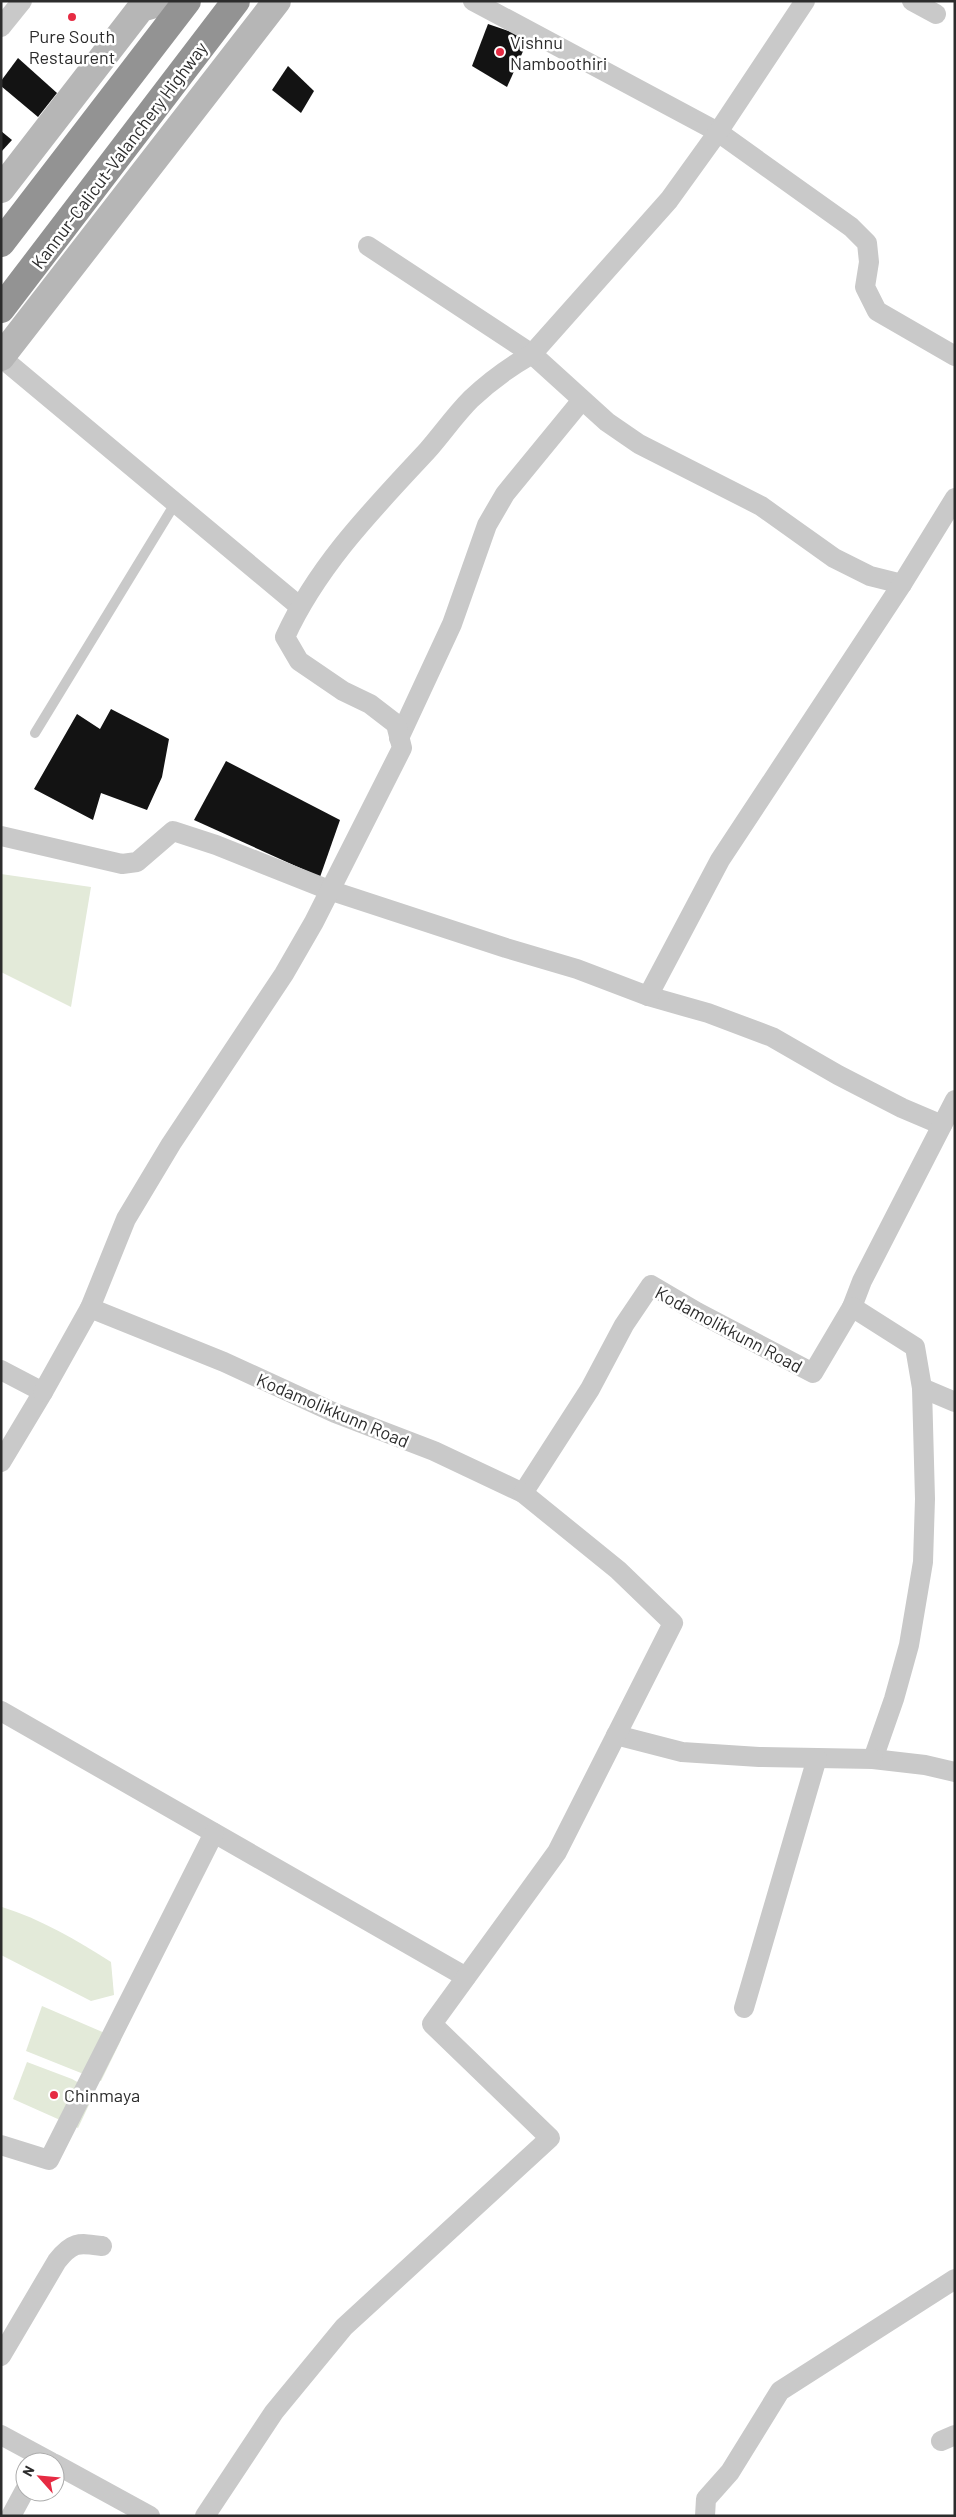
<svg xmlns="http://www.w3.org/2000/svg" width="956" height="2517" font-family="Barlow,sans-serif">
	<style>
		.green { fill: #e3ead9 }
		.building { fill: #131313 }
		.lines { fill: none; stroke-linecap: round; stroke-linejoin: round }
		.lane { stroke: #c9c9c9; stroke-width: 10 }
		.street { stroke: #c9c9c9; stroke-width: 20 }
		.secondary { stroke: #b6b6b6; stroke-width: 28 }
		.highway { stroke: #939393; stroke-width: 28 }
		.poi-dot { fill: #e62b43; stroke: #fff; stroke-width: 2 }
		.labels { text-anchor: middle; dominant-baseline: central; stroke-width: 5; stroke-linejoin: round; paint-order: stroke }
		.poi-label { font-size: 18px; fill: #2c2c2c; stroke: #fff; text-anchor: start }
		.street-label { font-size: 18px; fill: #2c2c2c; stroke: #fff }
	</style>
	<rect width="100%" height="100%" fill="#fff"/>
	<g class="green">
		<path d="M 1,874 L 91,887 L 71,1007 L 1,972 Z"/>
		<path d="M 2,1907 C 41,1919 76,1940 111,1962 L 114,1995 L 91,2001 L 1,1955 Z"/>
		<path d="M 42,2006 L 121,2040 L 101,2081 L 26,2051 Z"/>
		<path d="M 27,2062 L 72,2079 L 95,2092 L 78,2128 L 13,2099 Z"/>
	</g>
	<g class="building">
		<path d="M 488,24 L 529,38 L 507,87 L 472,66 Z"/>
		<path d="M 18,58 L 57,93 L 38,117 L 1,86 L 1,81 Z"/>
		<path d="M 288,66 L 314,91 L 301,113 L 272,90 Z"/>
		<path d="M 1,131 L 12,140 L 1,152 Z"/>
		<path d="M 111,709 L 169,739 L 162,777 L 147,810 L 101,793 L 93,820 L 34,789 L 77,714 L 100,729 Z"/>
		<path d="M 226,761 L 340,820 L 320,877 L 194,820 Z"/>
	</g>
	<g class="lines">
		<path class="lane" d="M 35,733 L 176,502"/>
		<g class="street">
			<path d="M 473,1 L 718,132 L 851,227 L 867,243 L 869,262 L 865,287 L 877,311 L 955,356"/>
			<path d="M 912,1 L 936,14"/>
			<path d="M 1,27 L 22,1"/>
			<path d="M 368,246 L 532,354 L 607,422 L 639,444 L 761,506 L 834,558 L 870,576 L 902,584"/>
			<path d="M 9,364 L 299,606"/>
			<path d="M 399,738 L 452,624 L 487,525 L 505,494 L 582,400"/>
			<path d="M 1,836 L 122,864 L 137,862 L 173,831 L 216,845 L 329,890 L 506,948 L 577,969 L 648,996 L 708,1013 L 772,1037 L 838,1075 L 902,1108 L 942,1125"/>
			<path d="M 648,996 L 720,860 L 902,584 L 955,498"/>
			<path d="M 852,1307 L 862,1281 L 955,1100"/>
			<path d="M 90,1308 L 126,1219 L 171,1144 L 284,974 L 314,922 L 402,748 L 396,724 L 370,704 L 343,691 L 299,661 L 285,637 C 318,565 373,509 427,451 C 442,434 455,415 471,399 C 489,382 511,366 532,354 L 669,200 L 718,132 L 805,1"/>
			<path d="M 1,1370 L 43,1392 L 1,1462"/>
			<path d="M 922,1388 L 955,1402"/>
			<path d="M 43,1392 L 90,1308 L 224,1362 L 335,1413 L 434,1451 L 523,1493 L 590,1389 L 624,1325 L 651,1285 L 697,1312 L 813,1373 L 852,1307 L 915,1347 L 922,1388 L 925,1499 L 923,1562 L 909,1645 L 894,1699 L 873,1759 L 925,1765 L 955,1772"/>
			<path d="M 1,1711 L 466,1977"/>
			<path d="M 616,1735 L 682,1752 L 759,1757 L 873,1759"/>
			<path d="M 744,2008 L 817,1758"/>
			<path d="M 1,2145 L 49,2160 L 214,1833"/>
			<path d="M 1,2356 L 57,2261 C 73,2241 79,2243 102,2246"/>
			<path d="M 1,2435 L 51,2462"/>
			<path d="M 941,2441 L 955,2435"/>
			<path d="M 55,2464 L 150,2516"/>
			<path d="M 11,2516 L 25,2490"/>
			<path d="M 205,2516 L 274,2412 L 344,2327 L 550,2138 L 432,2024 L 557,1852 L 673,1623 L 618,1570 L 523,1493"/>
			<path d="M 705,2516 L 706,2499 L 730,2472 L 780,2391 L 955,2279"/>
		</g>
		<g class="secondary">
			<path d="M 1,189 L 141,8 L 165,1"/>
			<path d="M 1,357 L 277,1"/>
		</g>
		<g class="highway">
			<path d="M 1,243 L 187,1"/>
			<path d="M 1,309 L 236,1"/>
		</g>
	</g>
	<g class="poi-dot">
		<circle cx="72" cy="17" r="5"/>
		<circle cx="500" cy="52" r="5"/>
		<circle cx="54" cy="2095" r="5"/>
	</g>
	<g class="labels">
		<g class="poi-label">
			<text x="72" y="36" text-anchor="middle">Pure South<tspan x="72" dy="21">Restaurent</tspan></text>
			<text x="510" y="42">Vishnu<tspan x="510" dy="21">Namboothiri</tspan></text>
			<text x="64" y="2095">Chinmaya</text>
		</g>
		<g class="street-label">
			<text transform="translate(119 155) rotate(-53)">Kannur-Calicut-Valanchery Highway</text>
			<text transform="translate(729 1329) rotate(28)">Kodamolikkunn Road</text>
			<text transform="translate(333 1410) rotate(23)">Kodamolikkunn Road</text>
		</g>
	</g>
	<rect width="956" height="2517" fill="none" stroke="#2c2c2c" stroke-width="5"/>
	<g transform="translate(40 2477) rotate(297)"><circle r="24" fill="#ffffff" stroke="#ababab"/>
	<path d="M0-4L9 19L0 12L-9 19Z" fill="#e62b43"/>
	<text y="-8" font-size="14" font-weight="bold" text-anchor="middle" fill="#2c2c2c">N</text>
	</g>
</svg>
